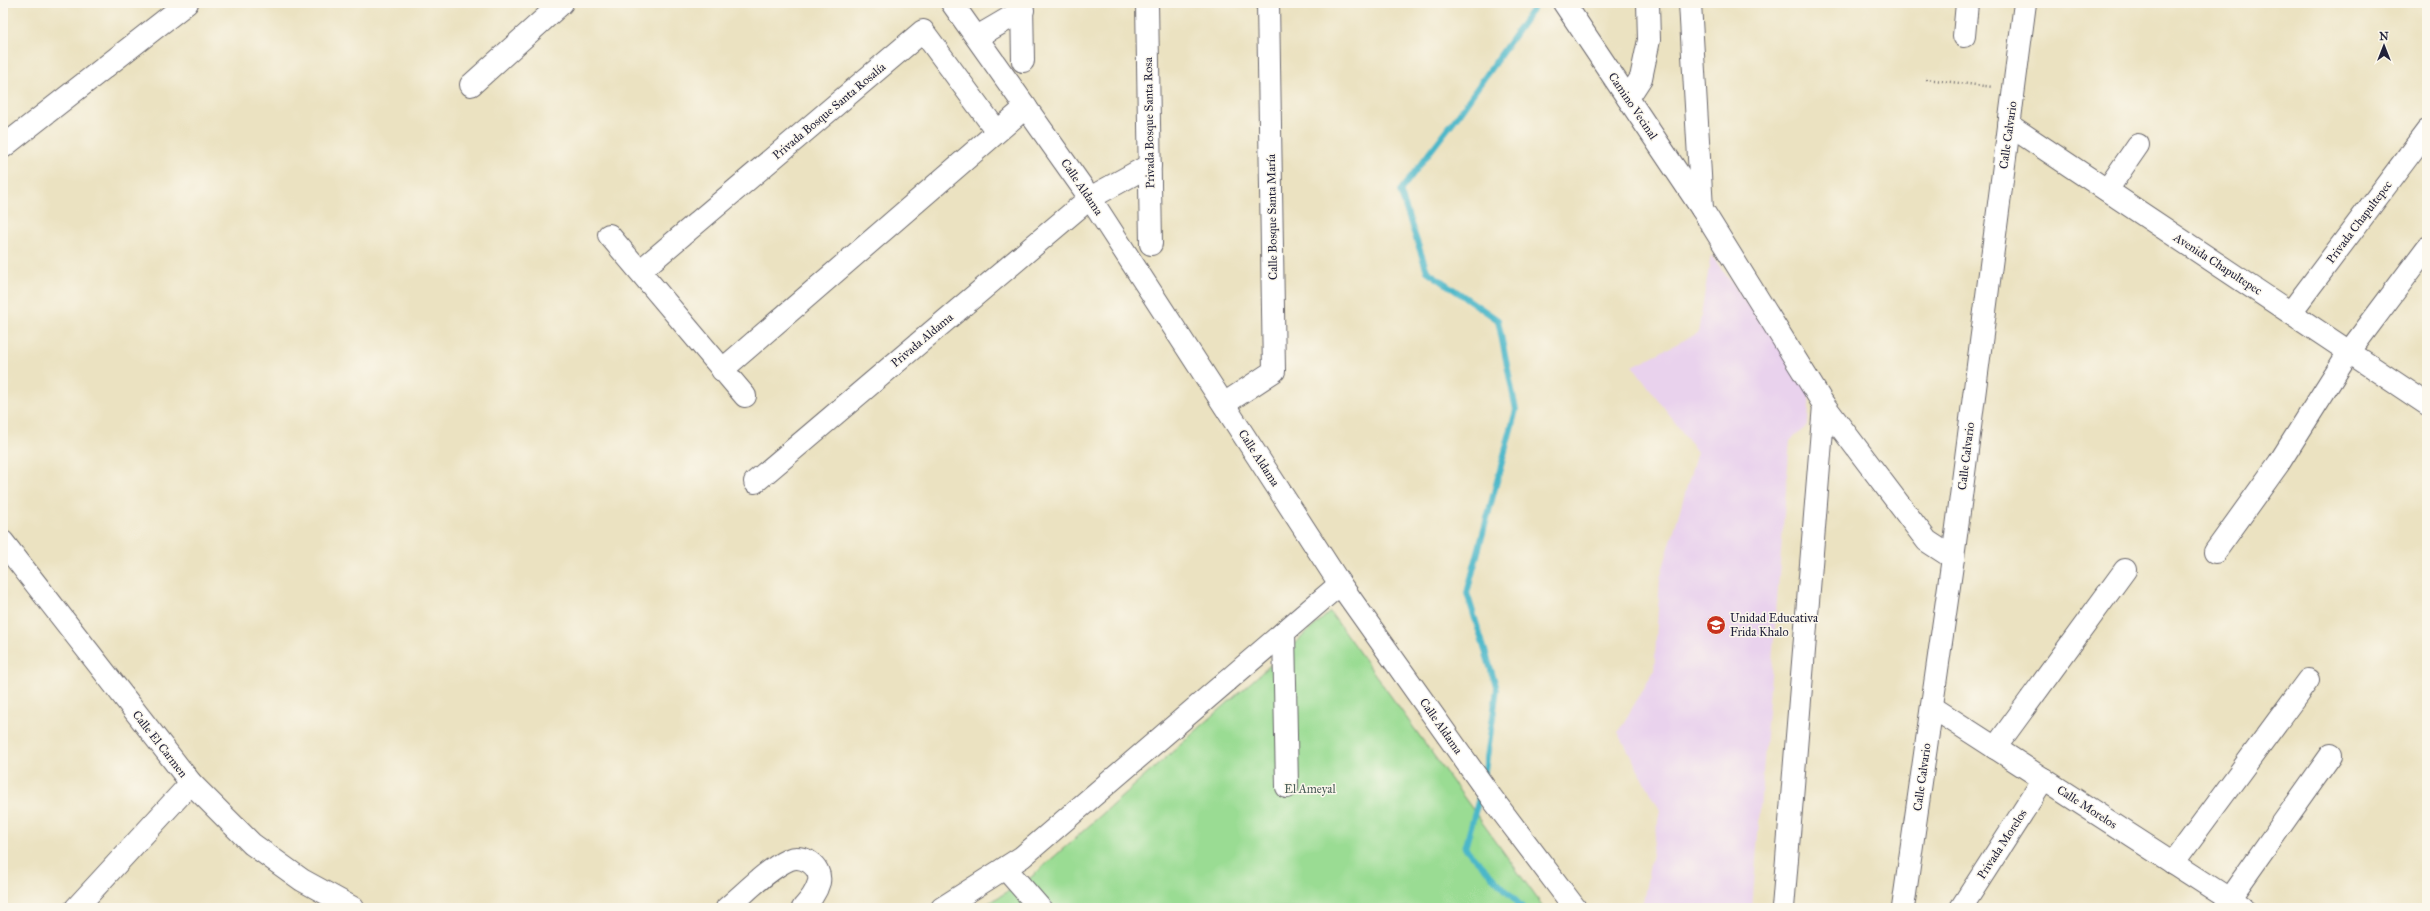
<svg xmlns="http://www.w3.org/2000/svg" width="2430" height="911" font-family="'IM FELL Great Primer',serif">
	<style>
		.built { fill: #e9d2ed }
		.green { fill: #9adc93; stroke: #5e7f67 }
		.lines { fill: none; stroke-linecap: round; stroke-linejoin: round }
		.stream { stroke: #4cb7c9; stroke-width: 6 }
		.minor-casing { stroke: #68656a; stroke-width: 24 }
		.path { stroke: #68656a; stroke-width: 2.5; stroke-dasharray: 1 3; stroke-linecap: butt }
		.minor { stroke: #fff; stroke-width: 22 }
		.labels { text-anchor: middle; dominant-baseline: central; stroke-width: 3; stroke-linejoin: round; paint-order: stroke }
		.street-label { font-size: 12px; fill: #22223b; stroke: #fbf7ec }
		.poi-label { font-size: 12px; fill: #22223b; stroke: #fbf7ec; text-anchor: start }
		.park-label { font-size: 12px; fill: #465a55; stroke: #fbf7ec }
	</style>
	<rect width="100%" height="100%" fill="#fbf7ec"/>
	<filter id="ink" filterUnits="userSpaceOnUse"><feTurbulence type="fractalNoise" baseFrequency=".025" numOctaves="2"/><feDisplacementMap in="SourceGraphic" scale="8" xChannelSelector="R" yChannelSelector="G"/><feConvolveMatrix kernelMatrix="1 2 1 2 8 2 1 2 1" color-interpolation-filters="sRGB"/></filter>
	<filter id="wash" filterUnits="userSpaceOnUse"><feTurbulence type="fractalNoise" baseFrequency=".012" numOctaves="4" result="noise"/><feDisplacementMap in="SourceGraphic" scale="16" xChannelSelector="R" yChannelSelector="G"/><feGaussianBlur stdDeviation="0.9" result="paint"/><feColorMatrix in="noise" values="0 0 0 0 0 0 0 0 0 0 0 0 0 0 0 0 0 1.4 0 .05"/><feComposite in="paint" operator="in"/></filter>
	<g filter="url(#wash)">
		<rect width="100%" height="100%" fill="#ebe2c1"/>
		<path class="built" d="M 1711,255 L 1810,387 L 1808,425 L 1790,441 L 1752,908 L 1642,908 L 1660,810 L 1618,732 L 1654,671 L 1660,578 L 1697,452 L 1633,366 L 1698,333 Z"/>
		<path class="green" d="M 1330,612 L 1544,908 L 980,908 L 1029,879 Z"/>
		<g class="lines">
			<g class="stream">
				<path d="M 1484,778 L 1497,689 L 1467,593 L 1516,410 L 1498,320 L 1427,271 L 1400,191 L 1456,118 L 1537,3"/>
				<path d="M 1481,791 L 1465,848 L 1523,908"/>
			</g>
		</g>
	</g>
	<g filter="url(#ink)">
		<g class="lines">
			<g class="minor-casing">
				<g id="minor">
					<path d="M 952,3 L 1090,198 L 1340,584 L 1491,797 L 1575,908"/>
					<path d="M 1022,3 L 1023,61"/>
					<path d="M 1147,3 L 1151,244"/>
					<path d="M 1564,3 L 1702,209"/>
					<path d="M 1690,3 L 1702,209 L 1824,405 L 1927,541 L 1953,558"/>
					<path d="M 1964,36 L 1967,3"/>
					<path d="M 977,37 L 1023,10"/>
					<path d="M 471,85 L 562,3"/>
					<path d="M 1628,98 L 1641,78 L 1649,40 L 1648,3"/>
					<path d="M 2009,125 L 2427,404"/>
					<path d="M 3,147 L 187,3"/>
					<path d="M 2107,190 L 2138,145"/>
					<path d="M 609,235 L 745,396"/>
					<path d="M 640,271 L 923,31 L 996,130"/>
					<path d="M 2291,312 L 2427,131"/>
					<path d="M 722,370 L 1026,107"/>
					<path d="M 1224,404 L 1274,371 L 1268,3"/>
					<path d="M 755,482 L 1090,198 L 1150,165"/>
					<path d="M 3,542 L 191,783 L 252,844 L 302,880 L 353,908"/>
					<path d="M 2215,552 L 2279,463 L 2349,352 L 2427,248"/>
					<path d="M 1284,632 L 1287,787"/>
					<path d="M 1932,707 L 2243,908"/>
					<path d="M 1995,748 L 2125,570"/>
					<path d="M 2173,863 L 2308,680"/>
					<path d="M 1005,868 L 1040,908"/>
					<path d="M 2229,899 L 2331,755"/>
					<path d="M 76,908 L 191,783"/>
					<path d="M 727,908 C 745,893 768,869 788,860 C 802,853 822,866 819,882 C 816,893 810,900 803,908"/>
					<path d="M 942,908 L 1022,857 L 1340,584"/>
					<path d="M 1783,908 L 1824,405"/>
					<path d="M 1903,908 L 1953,558 L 2025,3"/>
					<path d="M 1961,908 L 2044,779"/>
				</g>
			</g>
			<path class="path" d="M 1926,79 L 1993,87"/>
			<use href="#minor" class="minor"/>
		</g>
	</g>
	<defs>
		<g id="school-disc" transform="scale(1)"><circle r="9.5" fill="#c8321e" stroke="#fbf7ec"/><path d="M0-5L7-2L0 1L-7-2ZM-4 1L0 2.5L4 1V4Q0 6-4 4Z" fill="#fff"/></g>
	</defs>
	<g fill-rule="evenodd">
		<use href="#school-disc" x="1716" y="625"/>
	</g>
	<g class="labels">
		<g class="street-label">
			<text transform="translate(1633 106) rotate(56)">Camino Vecinal</text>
			<text transform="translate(829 111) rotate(-40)">Privada Bosque Santa Rosalía</text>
			<text transform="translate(1149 123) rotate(-91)">Privada Bosque Santa Rosa</text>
			<text transform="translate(2008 135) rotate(-82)">Calle Calvario</text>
			<text transform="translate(1082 187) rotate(56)">Calle Aldama</text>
			<text transform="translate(1272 217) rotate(-91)">Calle Bosque Santa María</text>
			<text transform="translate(2359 222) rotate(-53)">Privada Chapultepec</text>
			<text transform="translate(2218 264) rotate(33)">Avenida Chapultepec</text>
			<text transform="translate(922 340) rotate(-40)">Privada Aldama</text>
			<text transform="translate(1966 456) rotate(-83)">Calle Calvario</text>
			<text transform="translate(1259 458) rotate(57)">Calle Aldama</text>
			<text transform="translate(1441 726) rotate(55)">Calle Aldama</text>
			<text transform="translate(160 744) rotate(52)">Calle El Carmen</text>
			<text transform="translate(1922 777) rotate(-82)">Calle Calvario</text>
			<text transform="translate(2087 807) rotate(33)">Calle Morelos</text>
			<text transform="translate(2002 844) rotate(-57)">Privada Morelos</text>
		</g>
		<g class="poi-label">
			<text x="1730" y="618">Unidad Educativa<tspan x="1730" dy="14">Frida Khalo</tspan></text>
		</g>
		<g class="park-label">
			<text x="1310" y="789">El Ameyal</text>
		</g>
	</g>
	<rect width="2430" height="911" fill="none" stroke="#fbf7ec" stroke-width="16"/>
	<g transform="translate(2384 46)" stroke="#fbf7ec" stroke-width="3" paint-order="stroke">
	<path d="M0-3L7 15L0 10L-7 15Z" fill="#22223b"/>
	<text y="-6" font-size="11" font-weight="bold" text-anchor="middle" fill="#22223b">N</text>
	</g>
</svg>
